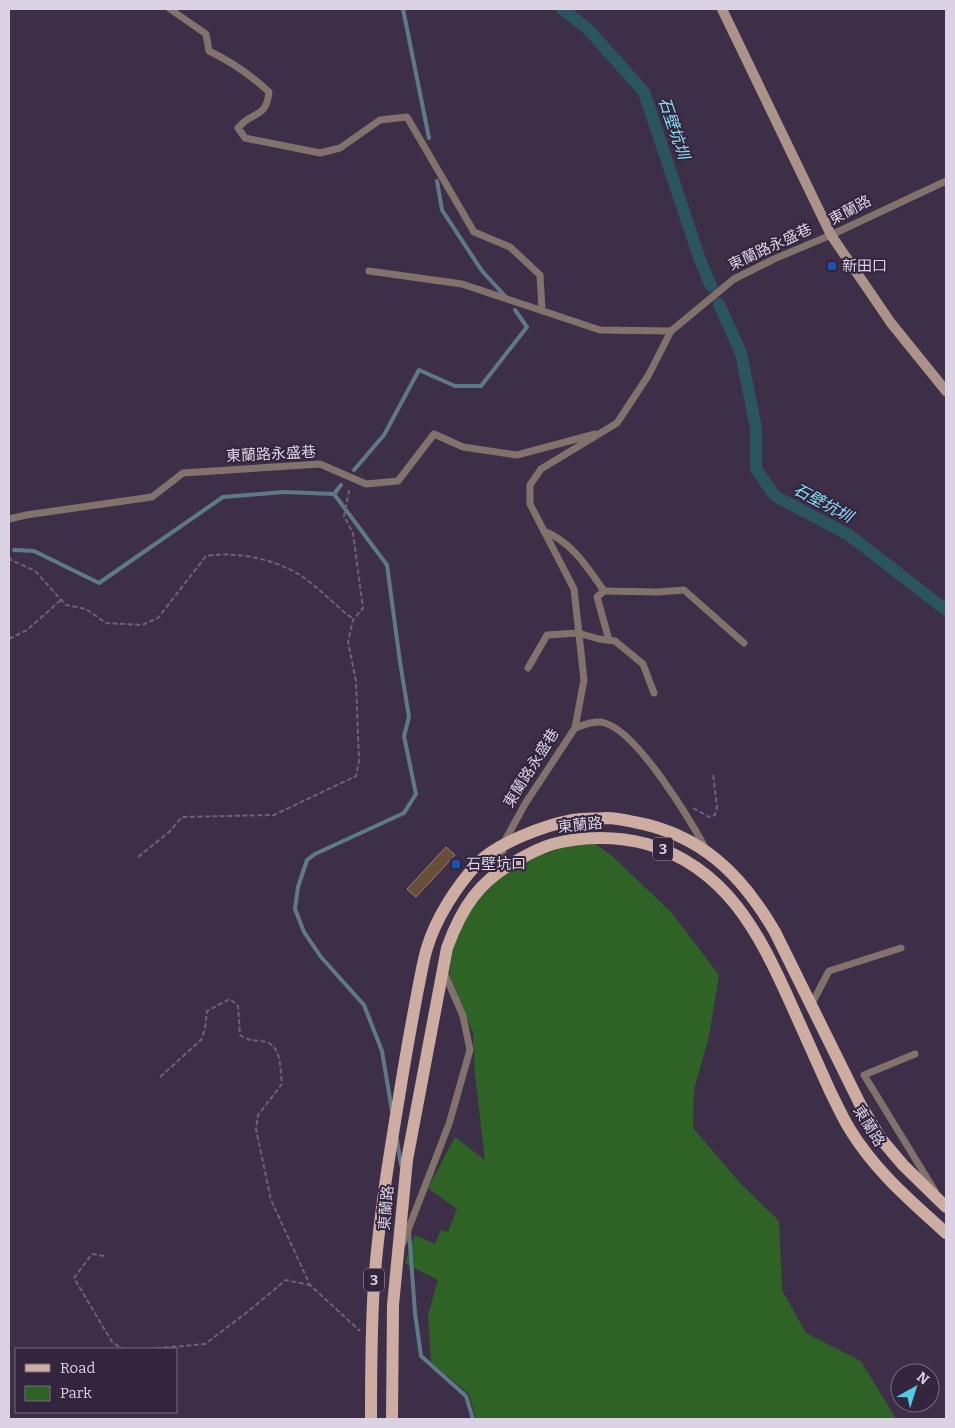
<svg xmlns="http://www.w3.org/2000/svg" width="955" height="1428" font-family="Bitter,'Noto Sans TC',serif">
	<style>
		.green { fill: #2e6325 }
		.lines { fill: none; stroke-linecap: round; stroke-linejoin: round }
		.stream { stroke: #5f7a87; stroke-width: 4 }
		.canal { stroke: #2a555f; stroke-width: 12 }
		.building { fill: #674e38; stroke: #9d826a }
		.path { stroke: #6e6178; stroke-width: 2; stroke-dasharray: 5 2.5; stroke-linecap: butt }
		.lane { stroke: #82726c; stroke-width: 7 }
		.secondary { stroke: #ac938a; stroke-width: 10 }
		.primary { stroke: #cdada1; stroke-width: 12 }
		.transit-dot { fill: #1a4fb4; stroke: #33253e; stroke-width: 2 }
		.labels { text-anchor: middle; dominant-baseline: central; stroke-width: 4; stroke-linejoin: round; paint-order: stroke }
		.shield { fill: #33253e; stroke: #a99eb2; stroke-width: 1 }
		.shield-label { font-size: 14px; font-weight: bold; fill: #dbd2e3 }
		.street-label { font-size: 15px; fill: #dbd2e3; stroke: #33253e }
		.poi-label { font-size: 15px; fill: #dbd2e3; stroke: #33253e; text-anchor: start }
		.water-label { font-size: 16px; font-style: italic; fill: #83e0f6; stroke: #33253e }
	</style>
	<rect width="100%" height="100%" fill="#3d2f48"/>
	<path class="green" d="M 594,843 L 612,856 L 671,912 L 719,975 L 709,1036 L 694,1090 L 693,1128 L 741,1184 L 779,1221 L 782,1290 L 806,1333 L 861,1361 L 896,1419 L 476,1419 L 469,1394 L 431,1362 L 428,1315 L 438,1280 L 405,1263 L 415,1235 L 435,1244 L 441,1230 L 448,1232 L 457,1209 L 428,1188 L 455,1137 L 485,1160 L 475,1075 L 473,1033 L 449,973 L 454,936 L 469,910 L 494,884 L 523,861 L 566,847 Z"/>
	<g class="lines">
		<g class="stream">
			<path d="M 403,9 L 429,138"/>
			<path d="M 437,181 L 442,210 L 482,271 L 506,297"/>
			<path d="M 354,470 L 384,435 L 419,370 L 455,386 L 481,386 L 527,327 L 515,310"/>
			<path d="M 334,494 L 387,565 L 400,662 L 409,717 L 404,736 L 416,794 L 404,813 L 315,854 L 307,860 L 298,887 L 295,909 L 304,932 L 321,957 L 364,1005 L 382,1051 L 392,1111"/>
			<path d="M 14,550 L 34,551 L 99,583 L 223,497 L 284,492 L 334,494 L 341,485"/>
			<path d="M 397,1140 L 401,1165"/>
			<path d="M 409,1231 L 415,1313 L 421,1356 L 466,1396 L 473,1419"/>
		</g>
		<g class="canal">
			<path d="M 562,9 L 588,29 L 644,92 L 700,260 L 711,286"/>
			<path d="M 719,304 L 741,353 L 756,428 L 756,469 L 775,496 L 849,535 L 946,610"/>
		</g>
	</g>
	<path class="building" d="M 446,847 L 455,855 L 416,897 L 407,889 Z"/>
	<g class="lines">
		<g class="path">
			<path d="M 9,557 L 11,560 L 35,571 L 66,605 L 86,609 L 106,623 L 142,625 L 158,618 L 206,556 C 237,551 276,559 303,577 C 320,589 336,606 353,619"/>
			<path d="M 9,639 L 27,630 L 61,600"/>
			<path d="M 693,808 L 709,817 L 715,815 L 717,807 L 713,774"/>
			<path d="M 138,857 L 169,832 L 182,817 L 274,815 L 356,776 L 359,761 L 356,681 L 348,642 L 353,620 L 363,608 L 353,533 L 344,516 L 349,491 L 351,489"/>
			<path d="M 160,1077 L 201,1040 L 205,1029 L 207,1011 L 230,999 L 238,1006 L 240,1035 C 252,1043 254,1039 266,1042 C 282,1047 280,1070 282,1084 L 258,1115 L 256,1129 L 271,1200 L 310,1285 L 360,1331"/>
			<path d="M 104,1256 L 92,1254 L 74,1278 L 112,1342 L 123,1349"/>
			<path d="M 149,1349 L 205,1344 L 246,1313 L 286,1280 L 309,1285"/>
		</g>
		<g class="lane">
			<path d="M 170,9 L 206,34 L 209,51 C 232,62 251,75 269,92 C 266,120 252,110 238,128 L 245,138 L 320,153 L 340,148 L 380,120 L 407,117 L 474,232 L 510,247 L 540,275 L 542,310"/>
			<path d="M 369,271 L 462,284 L 600,330 L 671,331"/>
			<path d="M 9,519 L 26,515 L 152,497 L 183,473 L 320,464 L 366,484 L 398,481 L 434,434 L 463,447 L 517,455 L 595,434"/>
			<path d="M 544,531 C 572,542 588,568 604,591 L 597,597 L 609,640"/>
			<path d="M 604,591 L 658,592 L 684,590 L 744,643"/>
			<path d="M 528,668 L 547,635 L 578,633 L 599,639 L 615,641 L 643,664 L 654,693"/>
			<path d="M 575,728 C 584,725 595,720 605,723 C 638,733 689,818 706,849"/>
			<path d="M 502,868 L 503,844 L 525,804 L 575,728 L 584,680 L 574,589 L 530,504 L 530,485 L 541,469 L 617,423 L 648,376 L 671,331 L 734,279 L 774,259 L 831,235 L 946,181"/>
			<path d="M 811,1005 L 829,971 L 901,948"/>
			<path d="M 915,1054 L 864,1075 L 935,1191"/>
			<path d="M 403,1243 L 449,1124 L 470,1050 L 463,1016 L 444,972"/>
		</g>
		<path class="secondary" d="M 722,9 L 831,235 L 891,323 L 946,391"/>
		<g class="primary">
			<path d="M 371,1419 C 371,1374 371,1329 374,1284 C 379,1217 390,1151 401,1085 C 406,1053 412,1021 418,989 C 421,975 423,961 427,948 C 436,918 456,887 477,864 C 497,843 545,825 573,820 C 584,818 595,819 606,818 C 615,818 625,820 634,822 C 701,834 742,875 775,932 L 860,1104 L 881,1139 L 903,1165 L 946,1207"/>
			<path d="M 392,1419 L 393,1305 L 407,1160 L 447,948 C 462,907 479,881 518,860 C 530,853 540,848 553,844 C 583,836 617,836 647,844 C 727,868 759,933 791,1004 C 804,1033 817,1062 830,1091 C 836,1103 842,1116 849,1128 C 875,1171 910,1200 946,1233"/>
		</g>
	</g>
	<g class="transit-dot">
		<rect x="827" y="261" width="10" height="10" rx="2.5"/>
		<rect x="451" y="859" width="10" height="10" rx="2.5"/>
	</g>
	<g class="labels">
		<g class="shield">
			<rect x="653" y="837.5" width="20" height="23" rx="4"/>
			<rect x="364" y="1268.5" width="20" height="23" rx="4"/>
		</g>
		<g class="shield-label">
			<text x="663" y="849">3</text>
			<text x="374" y="1280">3</text>
		</g>
		<g class="street-label">
			<text transform="translate(850 210) rotate(-28)">東蘭路</text>
			<text transform="translate(770 247) rotate(-25)">東蘭路永盛巷</text>
			<text transform="translate(271 454) rotate(-3)">東蘭路永盛巷</text>
			<text transform="translate(531 768) rotate(-58)">東蘭路永盛巷</text>
			<text transform="translate(580 825) rotate(-6)">東蘭路</text>
			<text transform="translate(869 1126) rotate(58)">東蘭路</text>
			<text transform="translate(386 1208) rotate(-85)">東蘭路</text>
		</g>
		<g class="poi-label">
			<text x="842" y="266">新田口</text>
			<text x="466" y="864">石壁坑口</text>
		</g>
		<g class="water-label">
			<text transform="translate(674 128) rotate(71)">石壁坑圳</text>
			<text transform="translate(823 503) rotate(28)">石壁坑圳</text>
		</g>
	</g>
	<rect width="955" height="1428" fill="none" stroke="#dbd2e3" stroke-width="20"/>
	<rect x="15" y="1348" width="162" height="65" fill="#33253e" stroke="#766a80"/>
	<rect x="25" y="1364" width="25" height="8" fill="#cdada1" stroke="#766a80"/>
	<text x="60" y="1373" font-size="15" fill="#dbd2e3">Road</text>
	<rect x="25" y="1386" width="25" height="15" fill="#2e6325" stroke="#766a80"/>
	<text x="60" y="1398" font-size="15" fill="#dbd2e3">Park</text>
	<g transform="translate(915 1388) rotate(39)"><circle r="24" fill="#33253e" stroke="#766a80"/>
	<path d="M0-4L9 19L0 12L-9 19Z" fill="#56c9e1"/>
	<text y="-8" font-size="14" font-weight="bold" text-anchor="middle" fill="#dbd2e3">N</text>
	</g>
</svg>
